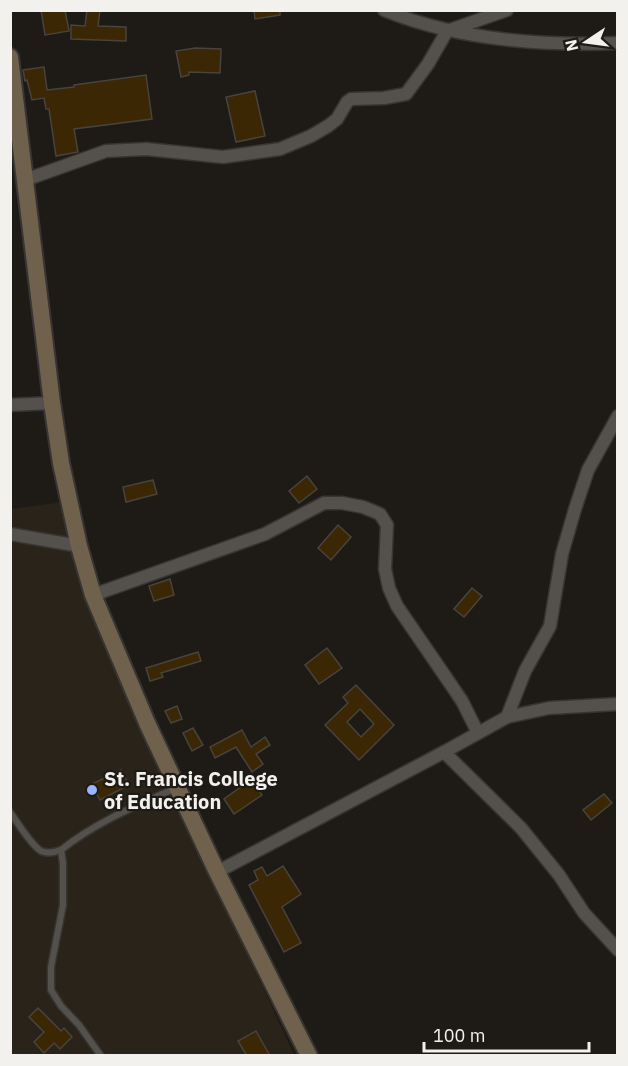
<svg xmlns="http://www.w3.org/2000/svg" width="628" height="1066" font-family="'IBM Plex Sans',sans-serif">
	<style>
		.built { fill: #2a231a }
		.building { fill: #3b2704; stroke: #47433e; stroke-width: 1.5; fill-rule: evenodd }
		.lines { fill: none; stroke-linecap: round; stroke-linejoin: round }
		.lane-casing { stroke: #373533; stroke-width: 9 }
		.street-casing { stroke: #373533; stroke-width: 15 }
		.secondary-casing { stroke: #373533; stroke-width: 20 }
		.lane { stroke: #54504b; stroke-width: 6 }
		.street { stroke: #54504b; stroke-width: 12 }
		.secondary { stroke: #70614c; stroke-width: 16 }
		.poi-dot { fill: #98b5fd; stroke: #1e1b17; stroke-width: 2 }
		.labels { text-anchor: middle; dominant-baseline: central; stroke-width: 4.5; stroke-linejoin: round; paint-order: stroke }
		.poi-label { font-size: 20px; font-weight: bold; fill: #f3f1ee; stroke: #1e1b17; text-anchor: start }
	</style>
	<rect width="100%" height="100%" fill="#1e1b17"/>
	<path class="built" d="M 64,502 L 208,868 L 294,1055 L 11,1055 L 10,509 Z"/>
	<g class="building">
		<path d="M 41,10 L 65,10 L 69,31 L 45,35 Z"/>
		<path d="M 87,10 L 100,10 L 98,26 L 126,27 L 126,41 L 71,39 L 71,25 L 85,26 Z"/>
		<path d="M 254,10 L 280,10 L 280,15 L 255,19 Z"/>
		<path d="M 195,48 L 221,49 L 220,73 L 189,72 L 189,75 L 181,77 L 176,51 Z"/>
		<path d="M 44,67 L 47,90 L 74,87 L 74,85 L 146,75 L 152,119 L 74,129 L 78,152 L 56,156 L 49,109 L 46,109 L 44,98 L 32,100 L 27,80 L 25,81 L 23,70 Z"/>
		<path d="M 255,91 L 265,136 L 236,142 L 226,97 Z"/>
		<path d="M 307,476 L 317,489 L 299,503 L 289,491 Z"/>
		<path d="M 153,480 L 157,494 L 126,502 L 123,487 Z"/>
		<path d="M 338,525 L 351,537 L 331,560 L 318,548 Z"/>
		<path d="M 170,579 L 174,595 L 154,601 L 149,586 Z"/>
		<path d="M 472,588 L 482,596 L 464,617 L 454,609 Z"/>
		<path d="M 327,648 L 342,668 L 319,684 L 305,665 Z"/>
		<path d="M 198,652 L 201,661 L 161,673 L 163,677 L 150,681 L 146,668 Z"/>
		<path d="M 356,685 L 394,725 L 359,760 L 325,725 L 348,703 L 343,697 ZM 360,709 L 374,724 L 361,737 L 347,722 Z"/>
		<path d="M 177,706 L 182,719 L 171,723 L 165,711 Z"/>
		<path d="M 193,728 L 203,745 L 192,751 L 183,733 Z"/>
		<path d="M 242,730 L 251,747 L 265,737 L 270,745 L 256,754 L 263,764 L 252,772 L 236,747 L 215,758 L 210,747 Z"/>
		<path d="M 121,770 L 129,785 L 100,800 L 92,784 Z"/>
		<path d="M 252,779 L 262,795 L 234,814 L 224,799 Z"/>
		<path d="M 604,794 L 612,803 L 591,820 L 583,810 Z"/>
		<path d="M 283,866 L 301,894 L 282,907 L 301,943 L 284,952 L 249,885 L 258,880 L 254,871 L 262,867 L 267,876 Z"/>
		<path d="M 38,1008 L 61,1031 L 64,1028 L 72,1037 L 60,1049 L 54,1043 L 44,1053 L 34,1042 L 44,1032 L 29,1017 Z"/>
		<path d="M 256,1031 L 270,1056 L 247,1056 L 238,1041 Z"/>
	</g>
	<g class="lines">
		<g class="lane-casing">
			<g id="lane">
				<path d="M 10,812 C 17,822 31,845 41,851 C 48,854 54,852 61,850"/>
				<path d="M 101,1056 L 79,1025 L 61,1006 L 51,990 L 51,967 L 63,905 L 63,864 L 61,850 C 96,822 136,806 176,788"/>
			</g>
		</g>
		<g class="street-casing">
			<g id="street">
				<path d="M 384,10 C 457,40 539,46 618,43"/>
				<path d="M 25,180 L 106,151 L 146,149 L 223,157 L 280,149 L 311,136 L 328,126 L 337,119 L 347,102 L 351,99 L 384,98 L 406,94 L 428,64 L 447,31 L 507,10"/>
				<path d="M 10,405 L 52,403"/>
				<path d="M 10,534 L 79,546"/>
				<path d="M 93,595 L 265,534 L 324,503 L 342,503 L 363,507 L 380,514 L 387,525 L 385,569 L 389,588 L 397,606 L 445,676 L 462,701 L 478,733"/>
				<path d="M 507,717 L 525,671 L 550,626 L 562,554 L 575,509 L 588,470 L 618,416"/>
				<path d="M 444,752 L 507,717 L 549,708 L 618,704"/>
				<path d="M 217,872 L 444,752 L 521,828 L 559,875 L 584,913 L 618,950"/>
			</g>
		</g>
		<g class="secondary-casing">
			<path id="secondary" d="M 10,57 L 52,403 L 61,463 L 79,546 L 93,595 L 147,723 L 217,872 L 309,1056"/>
		</g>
		<use href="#lane" class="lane"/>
		<use href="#street" class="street"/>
		<use href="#secondary" class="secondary"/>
	</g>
	<circle class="poi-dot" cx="92" cy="790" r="6"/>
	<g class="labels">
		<g class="poi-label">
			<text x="104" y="778">St. Francis College<tspan x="104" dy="23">of Education</tspan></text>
		</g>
	</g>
	<rect width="628" height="1066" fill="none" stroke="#f3f1ee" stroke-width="24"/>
	<g transform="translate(586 42) rotate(257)" stroke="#1e1b17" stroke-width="4.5" paint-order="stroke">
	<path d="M0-4.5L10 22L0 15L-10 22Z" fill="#f3f1ee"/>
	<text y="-9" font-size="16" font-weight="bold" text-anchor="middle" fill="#f3f1ee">N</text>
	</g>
	<path d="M424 1042v9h165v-9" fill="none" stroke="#f3f1ee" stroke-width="3"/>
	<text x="433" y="1042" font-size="18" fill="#f3f1ee" stroke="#1e1b17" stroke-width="4.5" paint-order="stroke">100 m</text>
</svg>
